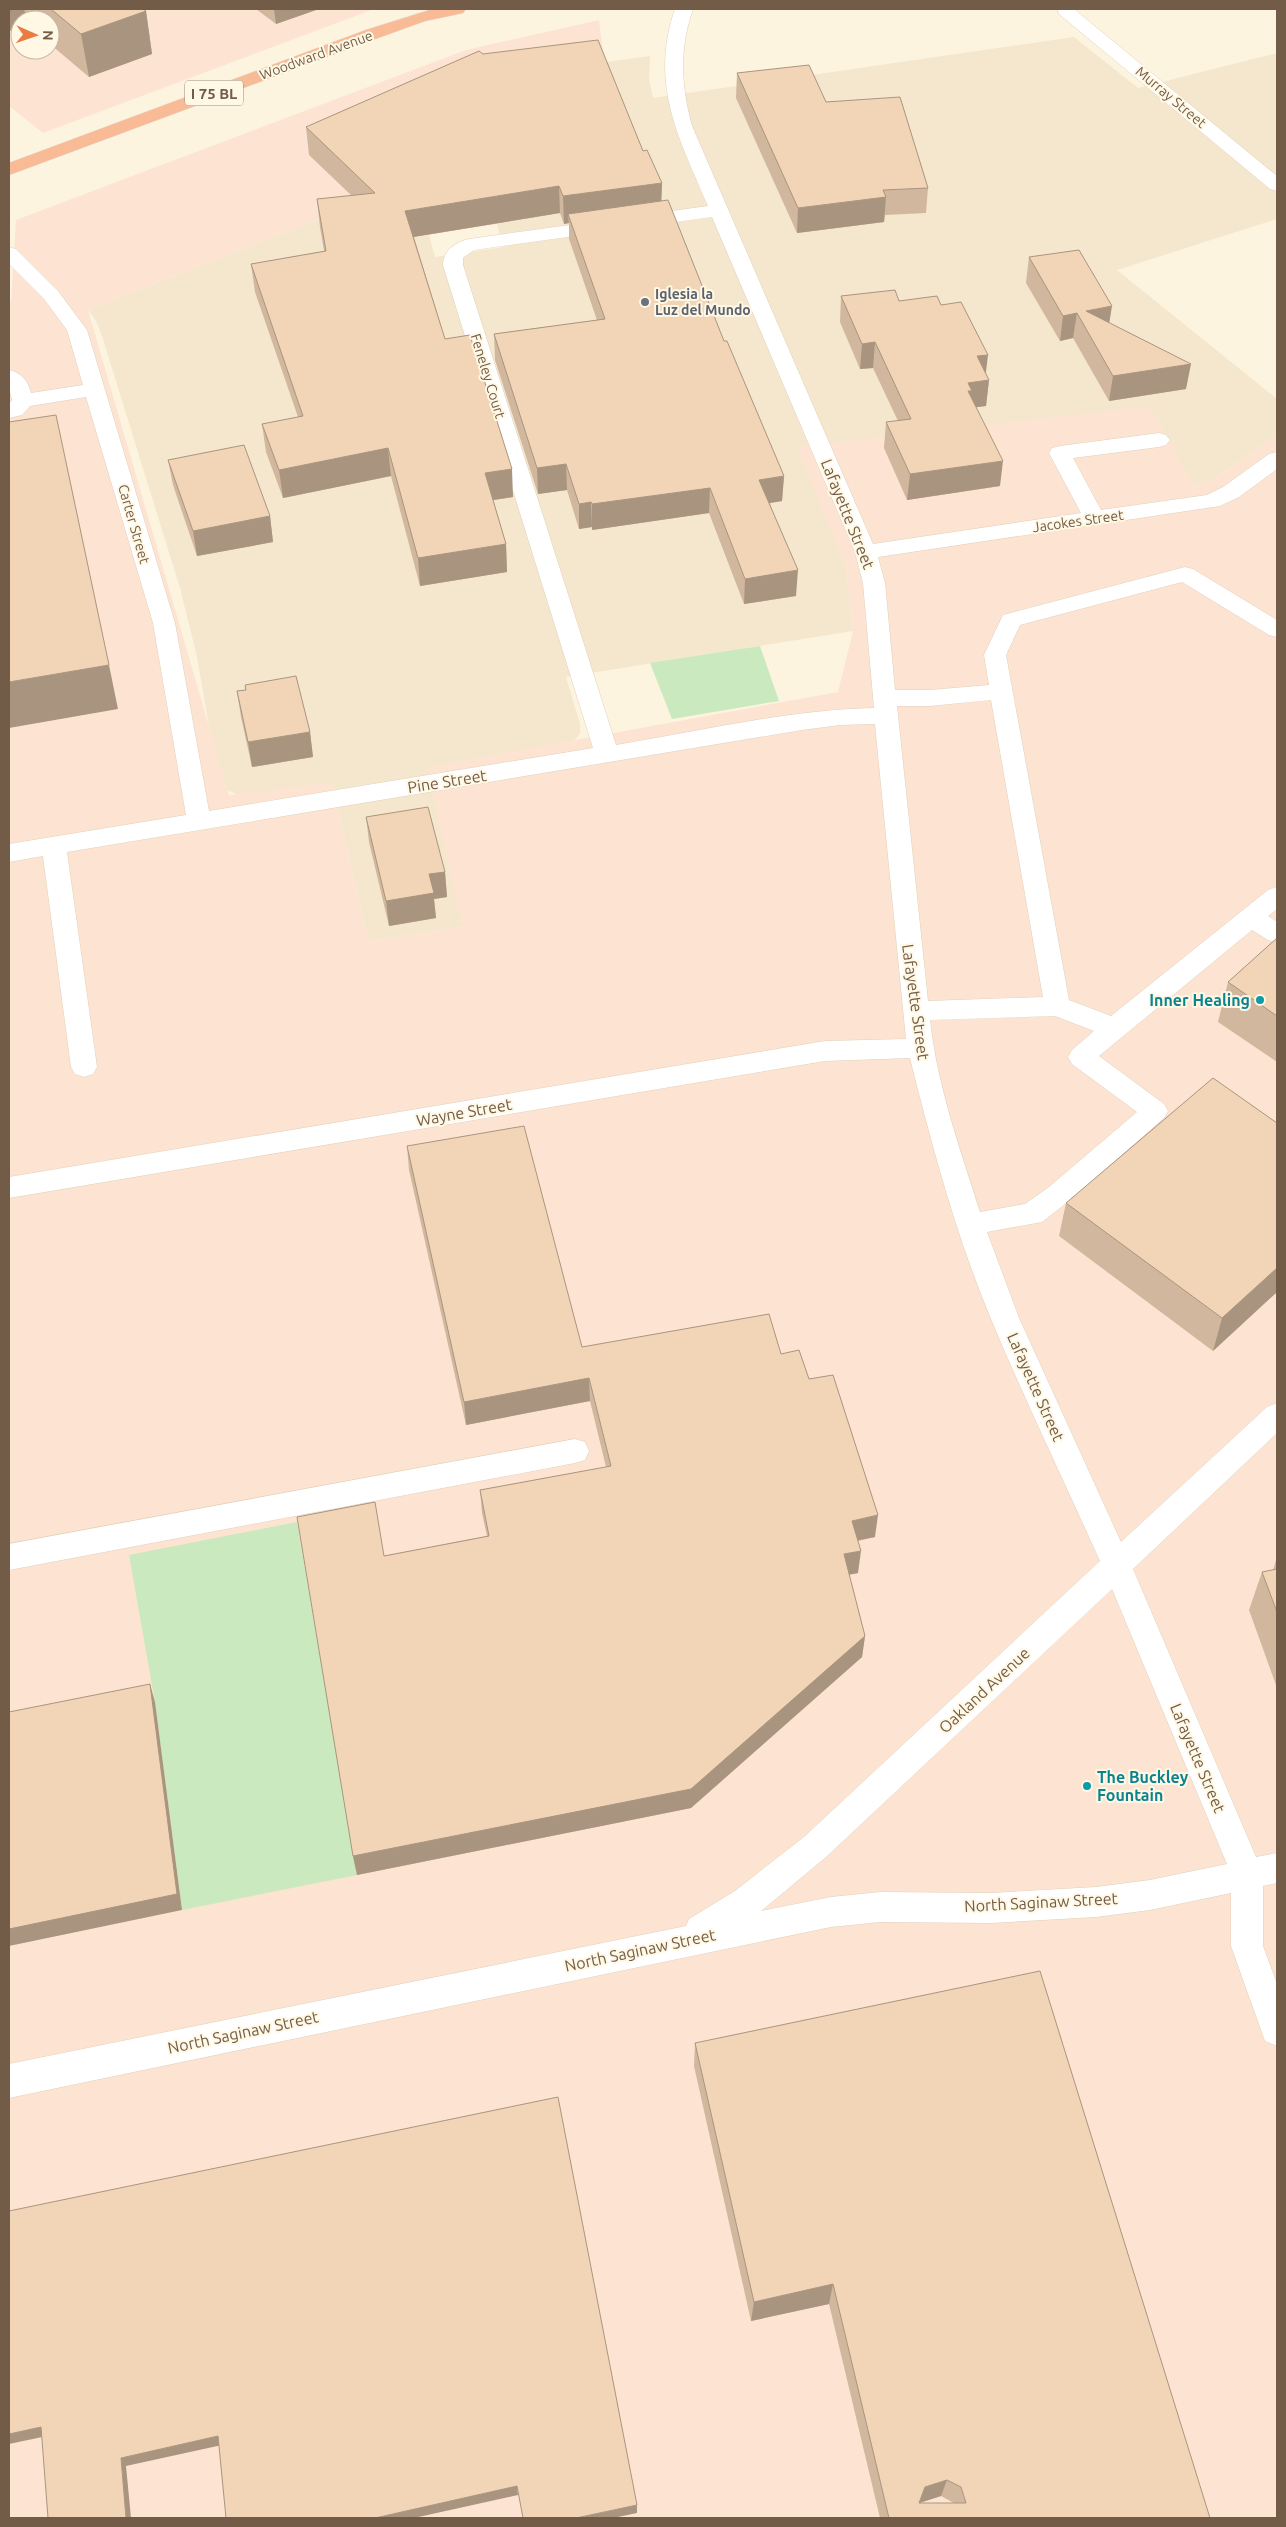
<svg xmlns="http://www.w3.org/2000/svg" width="1286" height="2527" font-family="Ubuntu,sans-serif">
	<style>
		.residential { fill: #f4e7cd }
		.commercial { fill: #fde4d2; fill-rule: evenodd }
		.green { fill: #cae9be }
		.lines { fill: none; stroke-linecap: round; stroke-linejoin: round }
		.minor-casing { stroke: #e0d1bb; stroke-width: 1 }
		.highway-casing { stroke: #e0dbd7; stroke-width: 1 }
		.minor { fill: #fff; fill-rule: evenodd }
		.highway { fill: #f8bb95; fill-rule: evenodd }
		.wall { fill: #d0b79d; fill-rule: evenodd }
		.shaded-wall { fill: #a9957f }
		.building { fill: #f2d5b6; stroke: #a9957f; fill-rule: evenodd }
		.worship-dot { fill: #6b7280; stroke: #fff8e5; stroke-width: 2 }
		.culture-dot { fill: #0f9aa8; stroke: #fff8e5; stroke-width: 2 }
		.labels { text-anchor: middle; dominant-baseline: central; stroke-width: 4; stroke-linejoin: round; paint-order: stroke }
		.far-street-label { font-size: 14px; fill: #725c47; stroke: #fff8e5 }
		.far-worship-label { font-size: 14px; font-weight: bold; fill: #5b616d; stroke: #fff8e5; text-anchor: start }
		.shield { fill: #fff8e5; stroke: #9c8b76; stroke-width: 1 }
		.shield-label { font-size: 15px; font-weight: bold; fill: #725c47 }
		.street-label { font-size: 16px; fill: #725c47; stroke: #fff8e5 }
		.culture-label { font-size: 16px; font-weight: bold; fill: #0d838f; stroke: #fff8e5; text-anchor: end }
	</style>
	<rect width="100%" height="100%" fill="#fcf4df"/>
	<path class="residential" d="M 1074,37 L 1138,88 L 1277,53 L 1277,219 L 1117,270 L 1277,399 L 1277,435 L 1214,479 L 1195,486 L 832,531 L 846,569 L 853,631 L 566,677 L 580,724 L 580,733 L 577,738 L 570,743 L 462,927 L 368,941 L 332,783 L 239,795 L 229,791 L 220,790 L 197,657 L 180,588 L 102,336 L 96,321 L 88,310 L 359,203 L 401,238 L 429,235 L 435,257 L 503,247 L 497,224 L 480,79 L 650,56 L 649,79 L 653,98 Z"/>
	<g class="commercial">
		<path d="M 9,9 L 374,9 L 43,133 L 9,106 ZM 20,20 L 50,20 L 50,50 L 20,50 Z"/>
		<path d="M 599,20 L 604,62 L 465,111 L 497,224 L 402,238 L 359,203 L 88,310 L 229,795 L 332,783 L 368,941 L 462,927 L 427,767 L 838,692 L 853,631 L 846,569 L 797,447 L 1150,406 L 1195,486 L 1214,479 L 1277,435 L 1277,2518 L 9,2518 L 9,303 L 11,302 L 16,220 L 466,50 Z"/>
	</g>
	<g class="green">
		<path d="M 760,646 L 779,701 L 672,719 L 650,663 Z"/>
		<path d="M 297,1522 L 357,1875 L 182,1910 L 155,1702 L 129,1555 Z"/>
	</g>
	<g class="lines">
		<g class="minor-casing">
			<g id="minor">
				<path d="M 675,9 L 693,9 C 679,49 681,86 692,126 L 873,544 L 1081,513 L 1049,453 L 1052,448 L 1060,446 L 1159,433 L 1166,435 L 1170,440 L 1166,445 L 1159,447 L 1073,458 L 1101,510 L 1207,495 L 1223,487 L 1269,454 L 1277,452 L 1277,469 L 1239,497 L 1220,506 L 878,557 L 885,583 L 895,690 L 930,690 L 989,685 L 984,655 L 1003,615 L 1185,567 L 1193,569 L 1277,620 L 1277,637 L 1269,635 L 1182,582 L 1020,625 L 1006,655 L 1069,1000 L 1111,1016 L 1268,890 L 1277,887 L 1277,909 L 1268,916 L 1277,922 L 1277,943 L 1268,940 L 1252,930 L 1099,1056 L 1164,1104 L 1168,1111 L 1164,1118 L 1069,1201 L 1042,1222 L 987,1232 L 1019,1318 L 1121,1542 L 1267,1407 L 1277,1403 L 1277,1433 L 1133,1569 L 1256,1857 L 1277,1853 L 1277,1883 L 1263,1886 L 1263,1946 L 1277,1984 L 1277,2046 L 1265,2041 L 1231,1946 L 1231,1893 L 1150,1910 L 1096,1917 L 991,1923 L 880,1922 L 831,1927 L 9,2098 L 9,2064 L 686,1926 L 689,1919 L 735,1891 L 804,1837 L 1100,1561 C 1064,1481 1025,1400 991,1319 C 956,1235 932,1146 910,1058 L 825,1061 L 9,1198 L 9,1177 L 825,1041 L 906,1039 L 875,724 L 840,725 L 802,730 L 67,852 L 97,1067 L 93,1074 L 84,1077 L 75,1074 L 71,1067 L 43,856 L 9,862 L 9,844 L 186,815 L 153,623 L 86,397 L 30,406 L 22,415 L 9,418 L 9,404 L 12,400 L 9,387 L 9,370 C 22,373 28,381 31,393 L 83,385 L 67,330 L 44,299 L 9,264 L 9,247 L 16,249 L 58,291 L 87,330 L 175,623 L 209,811 L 593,748 L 443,265 C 443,250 456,242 469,239 L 708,206 C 679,138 649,84 675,9 ZM 712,217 L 855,552 L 863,583 L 874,708 C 787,710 701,731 616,745 L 463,265 L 463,258 L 474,250 ZM 991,700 L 1043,997 L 928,1001 L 897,706 L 930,706 ZM 1055,1016 L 1094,1031 L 1072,1050 L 1068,1057 L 1072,1064 L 1137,1112 L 1049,1187 L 1025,1204 L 980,1212 C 960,1149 937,1085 930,1020 ZM 1112,1589 L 1227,1864 L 1150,1880 L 1096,1887 L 991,1893 L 880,1892 L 831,1897 L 761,1911 L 826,1857 Z"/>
				<path d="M 1057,9 L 1074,9 L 1277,176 L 1277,191 L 1270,189 L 1059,14 Z"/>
				<path d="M 575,1439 L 585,1442 L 589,1451 L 585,1460 L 575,1463 L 9,1570 L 9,1544 Z"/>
			</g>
		</g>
		<g class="highway-casing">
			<path id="highway" d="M 433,9 L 466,9 L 463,13 L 425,21 L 378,38 L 9,175 L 9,163 L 366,30 Z"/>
		</g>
		<use href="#minor" class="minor"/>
		<use href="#highway" class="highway"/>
	</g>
	<g class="wall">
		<path d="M 9,9 L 143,9 L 146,11 L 152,54 L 89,77 L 50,44 L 50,20 L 20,20 L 20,27 L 9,31 Z"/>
		<path d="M 256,9 L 319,9 L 276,24 Z"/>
		<path d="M 483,54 L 643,151 L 662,183 L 661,201 L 784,476 L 782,501 L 770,503 L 796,596 L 744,604 L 709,513 L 592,530 L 592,527 L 579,529 L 567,490 L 538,494 L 495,360 L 494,334 L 597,320 L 569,239 L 569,223 L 564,224 L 560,213 L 414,237 L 445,339 L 513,497 L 493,500 L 506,544 L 507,572 L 420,586 L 391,476 L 283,498 L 266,452 L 262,424 L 298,417 L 255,292 L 251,264 L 324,251 L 320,227 L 317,199 L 352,196 L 309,155 L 306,127 Z"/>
		<path d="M 737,73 L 826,102 L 928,188 L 926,213 L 885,215 L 884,222 L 797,233 L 736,98 Z"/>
		<path d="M 1029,257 L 1109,323 L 1186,389 L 1109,401 L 1073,338 L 1060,341 L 1026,283 Z"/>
		<path d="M 841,296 L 941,305 L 989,380 L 986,406 L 976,407 L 1000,486 L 907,500 L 884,448 L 886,422 L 898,421 L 873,368 L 860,369 L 840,322 Z"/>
		<path d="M 168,460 L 270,516 L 273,542 L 197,556 L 173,485 Z"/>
		<path d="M 245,685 L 310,732 L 313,757 L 252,767 L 241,717 L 237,691 L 246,690 Z"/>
		<path d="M 366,817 L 445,872 L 447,897 L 434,899 L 436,918 L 389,926 L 369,842 Z"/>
		<path d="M 1277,938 L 1277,1062 L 1218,1022 L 1228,982 Z"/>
		<path d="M 1277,1123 L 1277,1292 L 1213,1351 L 1059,1236 L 1066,1203 Z"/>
		<path d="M 407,1146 L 582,1347 L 781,1354 L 809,1379 L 875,1537 L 858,1541 L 858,1573 L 849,1575 L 865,1636 L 862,1657 L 691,1808 L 357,1875 L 353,1856 L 384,1556 L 487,1536 L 482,1513 L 480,1490 L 606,1467 L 590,1401 L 466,1425 L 409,1170 Z"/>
		<path d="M 1277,1557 L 1277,1688 L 1249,1610 L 1262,1572 L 1273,1570 Z"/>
		<path d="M 695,2043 L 1210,2518 L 880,2518 L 829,2304 L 751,2321 L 694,2066 ZM 941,2496 L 954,2503 L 920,2503 Z"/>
	</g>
	<g class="shaded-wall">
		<path d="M 9,9 L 24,9 L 27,20 L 20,20 L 20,27 L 9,31 Z"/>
		<path d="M 274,9 L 319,9 L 276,24 Z"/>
		<path d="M 146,11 L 152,54 L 89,77 L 81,34 Z"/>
		<path d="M 662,183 L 661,211 L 568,214 L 569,223 L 564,224 L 563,196 Z"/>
		<path d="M 559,186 L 560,213 L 407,238 L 405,211 Z"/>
		<path d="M 886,197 L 884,222 L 797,233 L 798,208 Z"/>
		<path d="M 1112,306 L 1108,331 L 1086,311 Z"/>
		<path d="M 1077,313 L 1073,338 L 1060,341 L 1063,316 Z"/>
		<path d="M 875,342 L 873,368 L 860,369 L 862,344 Z"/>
		<path d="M 988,355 L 985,380 L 977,356 Z"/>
		<path d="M 1191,364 L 1186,389 L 1109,401 L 1113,376 Z"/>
		<path d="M 989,380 L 986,406 L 970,408 L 968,383 Z"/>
		<path d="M 388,448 L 391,476 L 283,498 L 279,470 Z"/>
		<path d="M 1003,461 L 1000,486 L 907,500 L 910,474 Z"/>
		<path d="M 566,464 L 567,490 L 538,494 L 537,468 Z"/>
		<path d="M 512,469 L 513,497 L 487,501 L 485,473 Z"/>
		<path d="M 784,476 L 782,501 L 758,505 L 759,480 Z"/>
		<path d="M 710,488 L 709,513 L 592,530 L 592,504 Z"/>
		<path d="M 591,502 L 592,527 L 579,529 L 579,504 Z"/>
		<path d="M 270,516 L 273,542 L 197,556 L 193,531 Z"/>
		<path d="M 506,544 L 507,572 L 420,586 L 418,558 Z"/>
		<path d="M 798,570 L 796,596 L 744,604 L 745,579 Z"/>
		<path d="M 109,665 L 118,709 L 9,728 L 9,682 Z"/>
		<path d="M 310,732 L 313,757 L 252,767 L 248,742 Z"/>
		<path d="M 445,872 L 447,897 L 434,899 L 436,918 L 389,926 L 386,901 L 429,874 Z"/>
		<path d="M 1277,1268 L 1277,1292 L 1213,1351 L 1222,1318 Z"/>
		<path d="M 589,1378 L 590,1401 L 466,1425 L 464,1402 Z"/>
		<path d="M 878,1515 L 875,1537 L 849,1542 L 852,1521 Z"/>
		<path d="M 861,1551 L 858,1573 L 841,1576 L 844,1554 Z"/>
		<path d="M 865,1636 L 862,1657 L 691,1808 L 357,1875 L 353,1856 Z"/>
		<path d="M 150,1684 L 155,1702 L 182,1910 L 9,1946 L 9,1929 Z"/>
		<path d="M 833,2284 L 829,2304 L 751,2321 L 754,2302 Z"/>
		<path d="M 41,2427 L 47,2436 L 9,2444 L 9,2434 Z"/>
		<path d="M 218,2436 L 222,2445 L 126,2466 L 131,2518 L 126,2518 L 121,2458 Z"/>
		<path d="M 947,2480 L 941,2496 L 919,2503 L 914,2518 L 925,2487 Z"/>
		<path d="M 517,2486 L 518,2495 L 414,2518 L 375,2518 Z"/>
		<path d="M 637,2505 L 637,2513 L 613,2518 L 576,2518 Z"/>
	</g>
	<g class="building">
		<path d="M 51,9 L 143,9 L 146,11 L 81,34 Z"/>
		<path d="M 598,40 L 643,151 L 647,150 L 662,183 L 563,196 L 559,186 L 405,211 L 445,339 L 470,335 L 512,469 L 485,473 L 506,544 L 418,558 L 388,448 L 279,470 L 262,424 L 303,416 L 251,264 L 326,251 L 317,199 L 375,193 L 306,127 L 479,51 L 483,54 Z"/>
		<path d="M 809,65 L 826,102 L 900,97 L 928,188 L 883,190 L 886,197 L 798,208 L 737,73 Z"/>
		<path d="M 668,200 L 724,341 L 727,341 L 784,476 L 759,480 L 798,570 L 745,579 L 710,488 L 592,504 L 591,502 L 579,504 L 566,464 L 537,468 L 494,334 L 605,319 L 568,214 Z"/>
		<path d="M 1079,250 L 1112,306 L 1086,311 L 1191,364 L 1113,376 L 1077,313 L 1063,316 L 1029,257 Z"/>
		<path d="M 895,290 L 899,301 L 937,296 L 941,305 L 961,302 L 988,355 L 977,356 L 989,380 L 968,383 L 972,391 L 968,391 L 1003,461 L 910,474 L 886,422 L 911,419 L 875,342 L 862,344 L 841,296 Z"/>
		<path d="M 56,415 L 109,665 L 9,682 L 9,422 Z"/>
		<path d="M 244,445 L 270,516 L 193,531 L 168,460 Z"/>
		<path d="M 296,676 L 310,732 L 248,742 L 237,691 L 246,690 L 245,685 Z"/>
		<path d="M 428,807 L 445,872 L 429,874 L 434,893 L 386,901 L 366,817 Z"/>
		<path d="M 1277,938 L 1277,1016 L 1228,982 Z"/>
		<path d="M 1213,1078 L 1277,1123 L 1277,1268 L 1222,1318 L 1066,1203 Z"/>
		<path d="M 524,1126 L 582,1347 L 769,1314 L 781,1354 L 799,1350 L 809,1379 L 833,1375 L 878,1515 L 852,1521 L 861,1551 L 844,1554 L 865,1636 L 691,1789 L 353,1856 L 297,1517 L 375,1502 L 384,1556 L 489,1536 L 480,1490 L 611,1466 L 589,1378 L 464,1402 L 407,1146 Z"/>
		<path d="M 1277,1569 L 1277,1612 L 1262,1572 Z"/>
		<path d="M 150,1684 L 177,1894 L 9,1929 L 9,1712 Z"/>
		<path d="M 1040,1971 L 1210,2518 L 889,2518 L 833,2284 L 754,2302 L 695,2043 ZM 947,2480 L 961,2487 L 966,2503 L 919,2503 L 925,2487 Z"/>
		<path d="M 558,2097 L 637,2505 L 576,2518 L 523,2518 L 517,2486 L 375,2518 L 226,2518 L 218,2436 L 121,2458 L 126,2518 L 48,2518 L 41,2427 L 9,2434 L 9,2211 Z"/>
	</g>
	<circle class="worship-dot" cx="645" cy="302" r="5"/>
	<g class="culture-dot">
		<circle cx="1260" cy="1000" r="5"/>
		<circle cx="1087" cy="1786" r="5"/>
	</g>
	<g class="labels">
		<g class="far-street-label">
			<text transform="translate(316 55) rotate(-20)">Woodward Avenue</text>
			<text transform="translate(1171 97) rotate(40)">Murray Street</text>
			<text transform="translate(488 376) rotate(73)">Feneley Court</text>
			<text transform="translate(1078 521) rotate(-8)">Jacokes Street</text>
			<text transform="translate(134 524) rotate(74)">Carter Street</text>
		</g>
		<g class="far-worship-label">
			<text x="655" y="294">Iglesia la<tspan x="655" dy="16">Luz del Mundo</tspan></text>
		</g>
		<rect class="shield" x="185" y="80.5" width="58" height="25" rx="4"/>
		<g class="shield-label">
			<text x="214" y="93">I 75 BL</text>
		</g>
		<g class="street-label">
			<text transform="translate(848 514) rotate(68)">Lafayette Street</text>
			<text transform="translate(447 781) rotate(-9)">Pine Street</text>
			<text transform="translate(916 1002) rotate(82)">Lafayette Street</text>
			<text transform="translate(464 1112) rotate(-10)">Wayne Street</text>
			<text transform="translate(1036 1387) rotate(66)">Lafayette Street</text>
			<text transform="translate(984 1690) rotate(-43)">Oakland Avenue</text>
			<text transform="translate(1198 1758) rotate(67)">Lafayette Street</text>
			<text transform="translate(1041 1902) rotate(-3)">North Saginaw Street</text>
			<text transform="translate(640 1950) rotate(-12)">North Saginaw Street</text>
			<text transform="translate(243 2032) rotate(-12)">North Saginaw Street</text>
		</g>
		<g class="culture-label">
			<text x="1250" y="1000">Inner Healing</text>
			<text x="1097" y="1777" text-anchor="start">The Buckley<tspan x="1097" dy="18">Fountain</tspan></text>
		</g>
	</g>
	<rect width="1286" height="2527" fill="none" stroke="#725c47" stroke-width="20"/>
	<g transform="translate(35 35) rotate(92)"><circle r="24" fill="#fff8e5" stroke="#c7baa6"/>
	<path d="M0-4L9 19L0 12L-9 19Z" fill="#e87c42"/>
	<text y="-8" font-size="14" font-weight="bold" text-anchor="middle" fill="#725c47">N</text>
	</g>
</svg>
